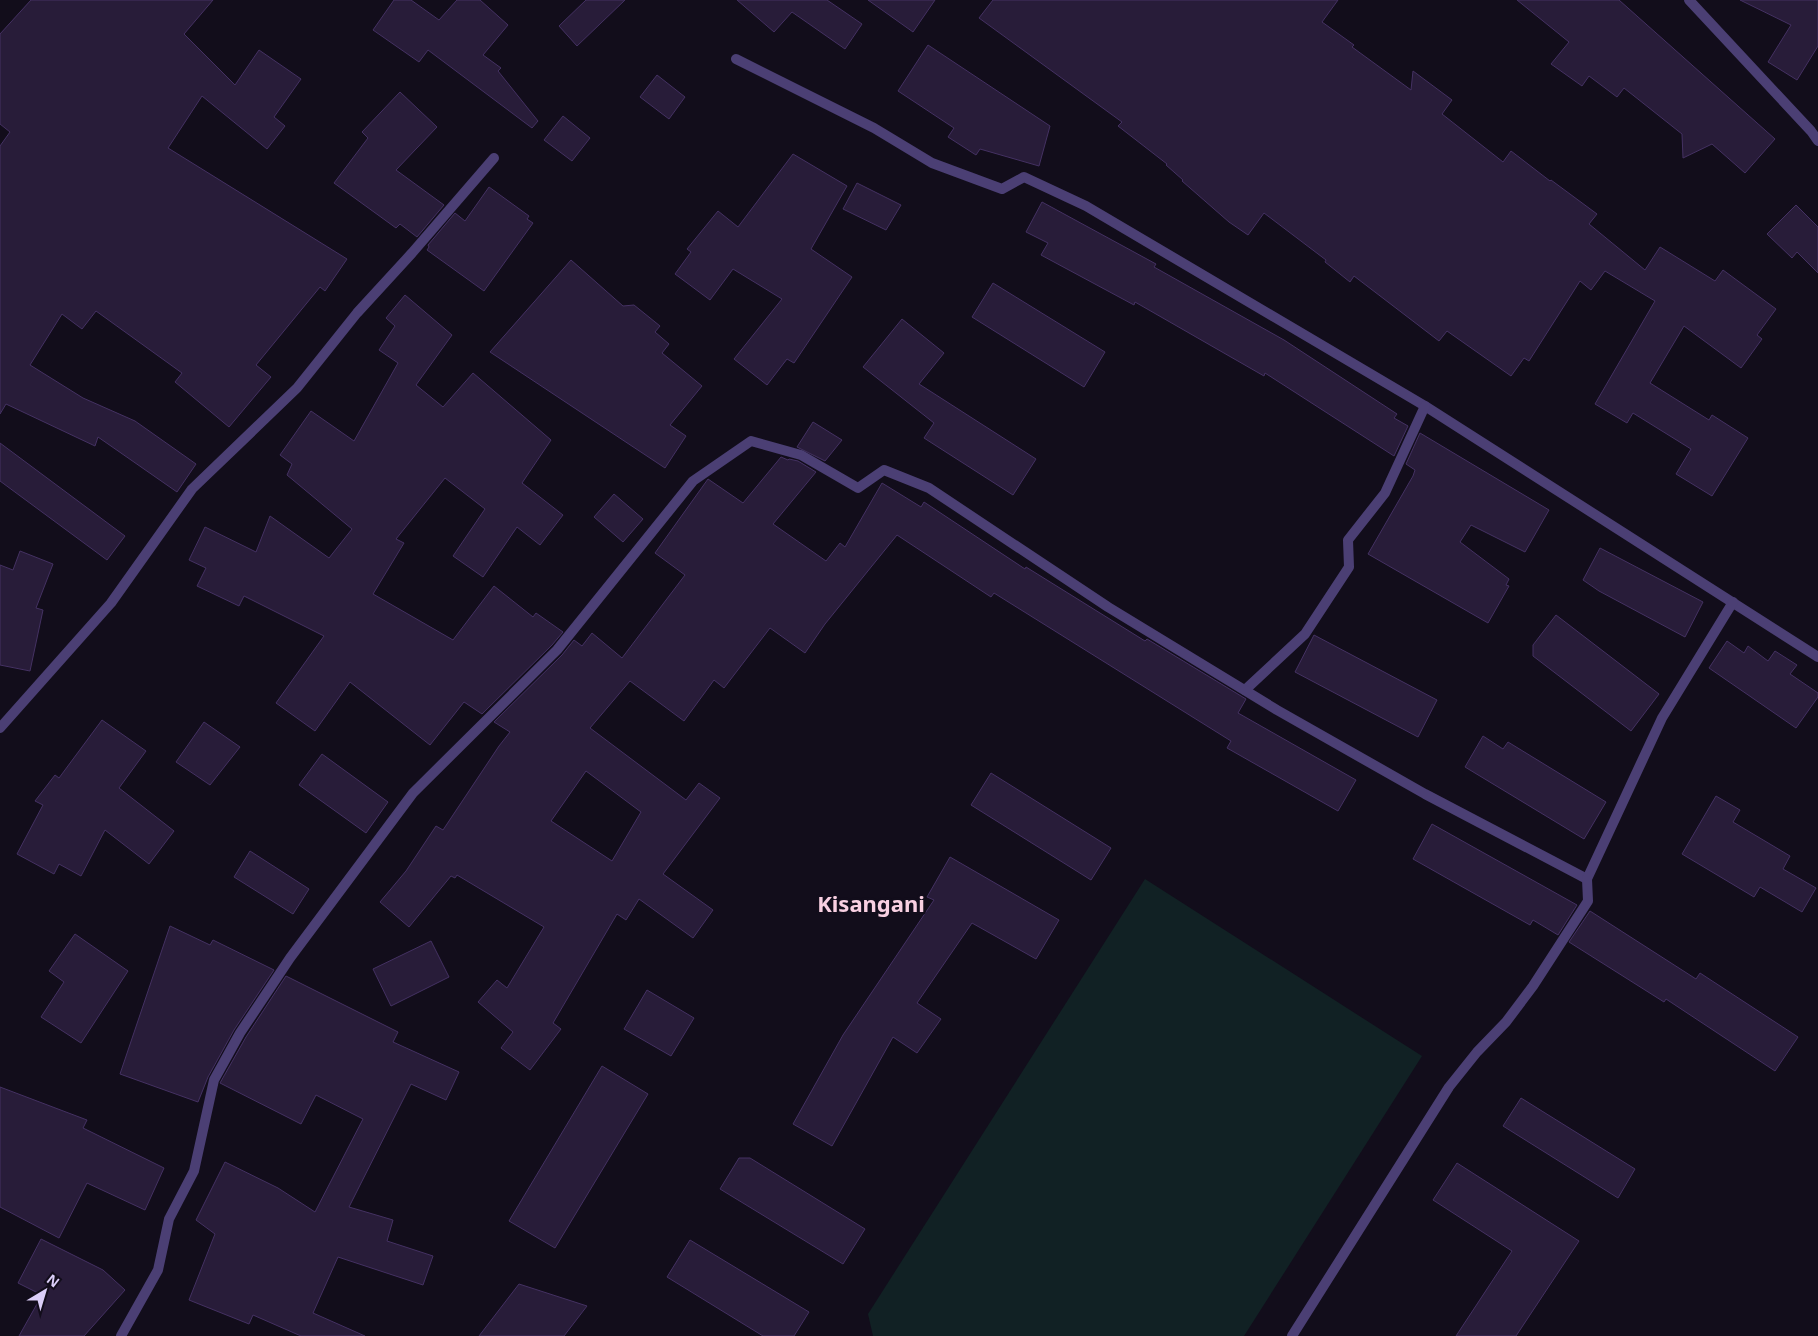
<svg xmlns="http://www.w3.org/2000/svg" width="1818" height="1336" font-family="'Noto Sans',sans-serif">
	<style>
		.green { fill: #112124 }
		.building { fill: #281c39; stroke: #443162; fill-rule: evenodd }
		.lines { fill: none; stroke-linecap: round; stroke-linejoin: round }
		.minor { stroke: #4b3f74; stroke-width: 10 }
		.labels { text-anchor: middle; dominant-baseline: central; stroke-width: 5; stroke-linejoin: round; paint-order: stroke }
		.town-label { font-size: 22px; font-weight: bold; fill: #f9d0e2; stroke: #120d1b }
	</style>
	<rect width="100%" height="100%" fill="#120d1b"/>
	<path class="green" d="M 1145,879 L 1422,1056 L 1244,1336 L 873,1336 L 868,1314 Z"/>
	<g class="building">
		<path d="M 31,0 L 213,0 L 184,34 L 235,85 L 259,50 L 301,79 L 274,117 L 285,126 L 267,149 L 202,96 L 168,148 L 347,259 L 325,291 L 320,287 L 256,365 L 271,377 L 229,427 L 175,382 L 182,373 L 96,311 L 82,329 L 62,314 L 30,365 L 83,398 L 135,421 L 196,464 L 177,492 L 98,437 L 95,446 L 6,404 L 0,414 L 0,146 L 10,132 L 0,124 L 0,34 Z"/>
		<path d="M 394,0 L 411,0 L 439,20 L 457,0 L 480,0 L 508,25 L 483,55 L 501,68 L 498,71 L 538,121 L 532,128 L 428,50 L 419,62 L 373,30 Z"/>
		<path d="M 586,0 L 625,0 L 577,46 L 559,26 Z"/>
		<path d="M 737,0 L 827,0 L 862,24 L 845,49 L 792,12 L 774,32 Z"/>
		<path d="M 868,0 L 935,0 L 913,32 Z"/>
		<path d="M 993,0 L 1338,0 L 1322,22 L 1354,45 L 1352,47 L 1411,90 L 1413,71 L 1452,100 L 1442,114 L 1503,162 L 1511,151 L 1550,181 L 1551,180 L 1597,214 L 1589,224 L 1645,270 L 1660,247 L 1715,281 L 1723,270 L 1776,309 L 1757,335 L 1762,339 L 1741,368 L 1684,326 L 1650,383 L 1709,420 L 1712,415 L 1748,438 L 1712,496 L 1676,474 L 1691,449 L 1633,413 L 1627,423 L 1595,404 L 1655,301 L 1605,271 L 1591,290 L 1580,281 L 1529,361 L 1524,358 L 1511,376 L 1447,331 L 1439,341 L 1354,276 L 1350,282 L 1325,262 L 1326,260 L 1264,213 L 1248,235 L 1229,222 L 1182,181 L 1183,180 L 1166,165 L 1167,164 L 1118,126 L 1122,122 L 979,18 Z"/>
		<path d="M 1517,0 L 1619,0 L 1775,139 L 1745,173 L 1712,144 L 1683,158 L 1682,134 L 1624,88 L 1617,97 L 1589,76 L 1582,86 L 1551,64 L 1569,42 Z"/>
		<path d="M 1740,0 L 1818,0 L 1818,46 L 1797,80 L 1768,62 L 1791,25 Z"/>
		<path d="M 928,45 L 1050,126 L 1039,166 L 980,149 L 976,155 L 948,137 L 954,128 L 898,91 Z"/>
		<path d="M 657,75 L 685,97 L 669,119 L 640,97 Z"/>
		<path d="M 400,92 L 437,127 L 396,170 L 444,205 L 417,237 L 400,224 L 396,228 L 334,183 L 368,138 L 362,132 Z"/>
		<path d="M 563,116 L 590,138 L 572,161 L 544,140 Z"/>
		<path d="M 793,154 L 847,186 L 811,249 L 852,277 L 794,363 L 787,359 L 767,385 L 734,359 L 782,299 L 733,269 L 710,300 L 675,274 L 691,252 L 687,249 L 718,211 L 738,227 Z"/>
		<path d="M 857,183 L 901,205 L 886,230 L 843,209 Z"/>
		<path d="M 489,187 L 529,216 L 527,219 L 533,223 L 484,291 L 427,250 L 429,247 L 428,245 L 455,213 L 465,221 Z"/>
		<path d="M 1042,202 L 1156,264 L 1154,267 L 1284,340 L 1397,414 L 1394,418 L 1408,426 L 1394,456 L 1265,373 L 1264,376 L 1135,302 L 1134,305 L 1041,255 L 1048,243 L 1026,232 Z"/>
		<path d="M 1796,205 L 1818,227 L 1818,273 L 1797,252 L 1792,258 L 1767,234 Z"/>
		<path d="M 571,260 L 623,306 L 634,305 L 660,326 L 655,332 L 669,344 L 662,353 L 702,386 L 670,425 L 686,436 L 665,468 L 490,352 Z"/>
		<path d="M 993,283 L 1105,352 L 1084,387 L 972,317 Z"/>
		<path d="M 405,295 L 452,335 L 416,385 L 443,407 L 473,373 L 551,440 L 522,483 L 563,515 L 540,545 L 517,527 L 483,577 L 453,556 L 485,509 L 445,478 L 396,539 L 404,543 L 373,594 L 453,640 L 494,586 L 533,617 L 536,613 L 563,632 L 552,645 L 482,714 L 464,702 L 430,745 L 350,682 L 315,731 L 276,703 L 324,636 L 244,596 L 239,606 L 197,586 L 206,568 L 189,560 L 205,527 L 256,552 L 270,516 L 329,558 L 352,529 L 287,475 L 292,464 L 280,455 L 311,411 L 354,441 L 398,363 L 379,350 L 395,326 L 386,318 Z"/>
		<path d="M 902,319 L 944,353 L 919,384 L 1036,459 L 1013,495 L 924,438 L 934,423 L 863,367 Z"/>
		<path d="M 813,422 L 842,440 L 825,461 L 797,447 Z"/>
		<path d="M 1420,433 L 1549,510 L 1525,552 L 1471,525 L 1460,542 L 1509,579 L 1506,585 L 1509,586 L 1488,623 L 1368,554 L 1413,476 L 1415,470 L 1406,464 Z"/>
		<path d="M 0,443 L 125,536 L 107,560 L 0,481 Z"/>
		<path d="M 781,457 L 788,460 L 789,459 L 798,461 L 816,472 L 773,524 L 826,561 L 840,543 L 845,547 L 882,483 L 921,507 L 924,502 L 1025,569 L 1026,567 L 1145,641 L 1147,639 L 1246,699 L 1238,713 L 1356,780 L 1338,811 L 1227,748 L 1231,741 L 994,593 L 991,597 L 897,535 L 825,624 L 805,653 L 770,628 L 724,688 L 714,680 L 684,721 L 630,681 L 590,728 L 686,800 L 699,783 L 720,798 L 663,874 L 713,910 L 693,938 L 639,899 L 626,920 L 617,914 L 553,1023 L 561,1029 L 530,1070 L 501,1048 L 513,1032 L 478,1002 L 497,980 L 507,988 L 544,927 L 457,875 L 455,878 L 451,876 L 409,927 L 380,902 L 406,871 L 436,826 L 443,830 L 499,746 L 510,732 L 494,722 L 562,655 L 574,640 L 582,646 L 592,633 L 622,658 L 685,575 L 655,553 L 708,479 L 743,503 ZM 586,771 L 641,812 L 612,861 L 551,821 Z"/>
		<path d="M 614,494 L 643,519 L 623,542 L 594,517 Z"/>
		<path d="M 1600,548 L 1703,602 L 1685,637 L 1599,591 L 1583,580 Z"/>
		<path d="M 20,551 L 53,564 L 36,608 L 43,610 L 30,671 L 0,665 L 0,565 L 13,570 Z"/>
		<path d="M 1556,615 L 1659,694 L 1631,731 L 1533,656 L 1533,645 Z"/>
		<path d="M 1314,635 L 1437,700 L 1418,737 L 1295,672 Z"/>
		<path d="M 1727,641 L 1744,653 L 1748,646 L 1768,661 L 1775,651 L 1797,665 L 1790,674 L 1818,693 L 1818,697 L 1796,728 L 1709,668 Z"/>
		<path d="M 102,720 L 146,751 L 119,788 L 174,831 L 149,864 L 105,830 L 81,876 L 59,864 L 54,874 L 17,854 L 43,805 L 35,801 L 55,775 L 59,778 Z"/>
		<path d="M 204,722 L 240,747 L 210,785 L 176,762 Z"/>
		<path d="M 1483,736 L 1503,749 L 1508,742 L 1606,802 L 1584,839 L 1465,767 Z"/>
		<path d="M 322,754 L 388,802 L 366,833 L 299,785 Z"/>
		<path d="M 991,773 L 1111,848 L 1091,880 L 971,805 Z"/>
		<path d="M 1716,796 L 1740,810 L 1733,822 L 1790,856 L 1783,869 L 1816,888 L 1802,912 L 1760,887 L 1754,897 L 1682,854 Z"/>
		<path d="M 1432,824 L 1577,905 L 1558,935 L 1533,920 L 1530,925 L 1413,859 Z"/>
		<path d="M 250,851 L 309,889 L 293,914 L 234,877 Z"/>
		<path d="M 950,857 L 1059,920 L 1036,959 L 972,923 L 917,1003 L 941,1019 L 917,1053 L 893,1037 L 832,1146 L 793,1124 L 843,1035 L 934,900 L 927,897 Z"/>
		<path d="M 1590,911 L 1696,979 L 1700,973 L 1798,1037 L 1775,1071 L 1666,999 L 1664,1002 L 1569,942 Z"/>
		<path d="M 170,926 L 210,945 L 213,940 L 274,970 L 234,1030 L 208,1077 L 198,1102 L 120,1074 Z"/>
		<path d="M 75,934 L 128,971 L 81,1043 L 41,1017 L 64,982 L 49,971 Z"/>
		<path d="M 431,941 L 449,977 L 391,1006 L 373,969 Z"/>
		<path d="M 286,976 L 398,1032 L 393,1042 L 459,1072 L 446,1100 L 411,1084 L 349,1207 L 393,1220 L 387,1241 L 433,1256 L 423,1285 L 338,1257 L 313,1313 L 365,1336 L 301,1336 L 253,1315 L 249,1324 L 189,1300 L 215,1234 L 196,1220 L 225,1162 L 278,1188 L 315,1212 L 363,1119 L 316,1095 L 301,1124 L 220,1083 L 246,1037 Z"/>
		<path d="M 647,990 L 694,1018 L 671,1056 L 624,1029 Z"/>
		<path d="M 602,1066 L 648,1094 L 555,1248 L 509,1221 Z"/>
		<path d="M 0,1087 L 87,1120 L 83,1128 L 164,1168 L 145,1210 L 87,1183 L 59,1238 L 0,1207 Z"/>
		<path d="M 1521,1098 L 1635,1169 L 1618,1198 L 1503,1126 Z"/>
		<path d="M 739,1158 L 750,1158 L 865,1229 L 843,1264 L 720,1189 Z"/>
		<path d="M 1457,1163 L 1579,1241 L 1516,1336 L 1456,1336 L 1512,1251 L 1433,1200 Z"/>
		<path d="M 41,1239 L 103,1270 L 125,1290 L 84,1336 L 19,1336 L 42,1295 L 18,1283 Z"/>
		<path d="M 690,1240 L 809,1312 L 794,1336 L 763,1336 L 667,1277 Z"/>
		<path d="M 519,1284 L 587,1306 L 564,1336 L 479,1336 Z"/>
	</g>
	<g class="lines">
		<g class="minor">
			<path d="M 1689,0 L 1811,131 L 1818,141"/>
			<path d="M 736,59 L 874,128 L 932,163 L 1002,189 L 1024,177 L 1086,206 L 1425,406 L 1818,657"/>
			<path d="M 1245,690 L 1305,634 L 1349,567 L 1348,540 L 1385,493 L 1425,406"/>
			<path d="M 0,728 L 111,603 L 192,489 L 297,388 L 357,313 L 412,253 L 494,158"/>
			<path d="M 121,1336 L 158,1270 L 169,1219 L 194,1171 L 214,1080 L 240,1033 L 290,958 L 413,793 L 557,650 L 693,481 L 751,441 L 801,455 L 858,488 L 884,470 L 929,488 L 1108,607 L 1277,710 L 1425,794 L 1587,879"/>
			<path d="M 1292,1336 L 1449,1087 L 1477,1052 L 1506,1022 L 1533,986 L 1588,901 L 1587,879 L 1662,718 L 1733,602"/>
		</g>
	</g>
	<g class="labels">
		<g class="town-label">
			<text x="871" y="903">Kisangani</text>
		</g>
	</g>
	<g transform="translate(45 1291) rotate(38)" stroke="#120d1b" stroke-width="4" paint-order="stroke">
	<path d="M0-4L9 19L0 12L-9 19Z" fill="#dbcef8"/>
	<text y="-8" font-size="14" font-weight="bold" text-anchor="middle" fill="#dbcef8">N</text>
	</g>
</svg>
